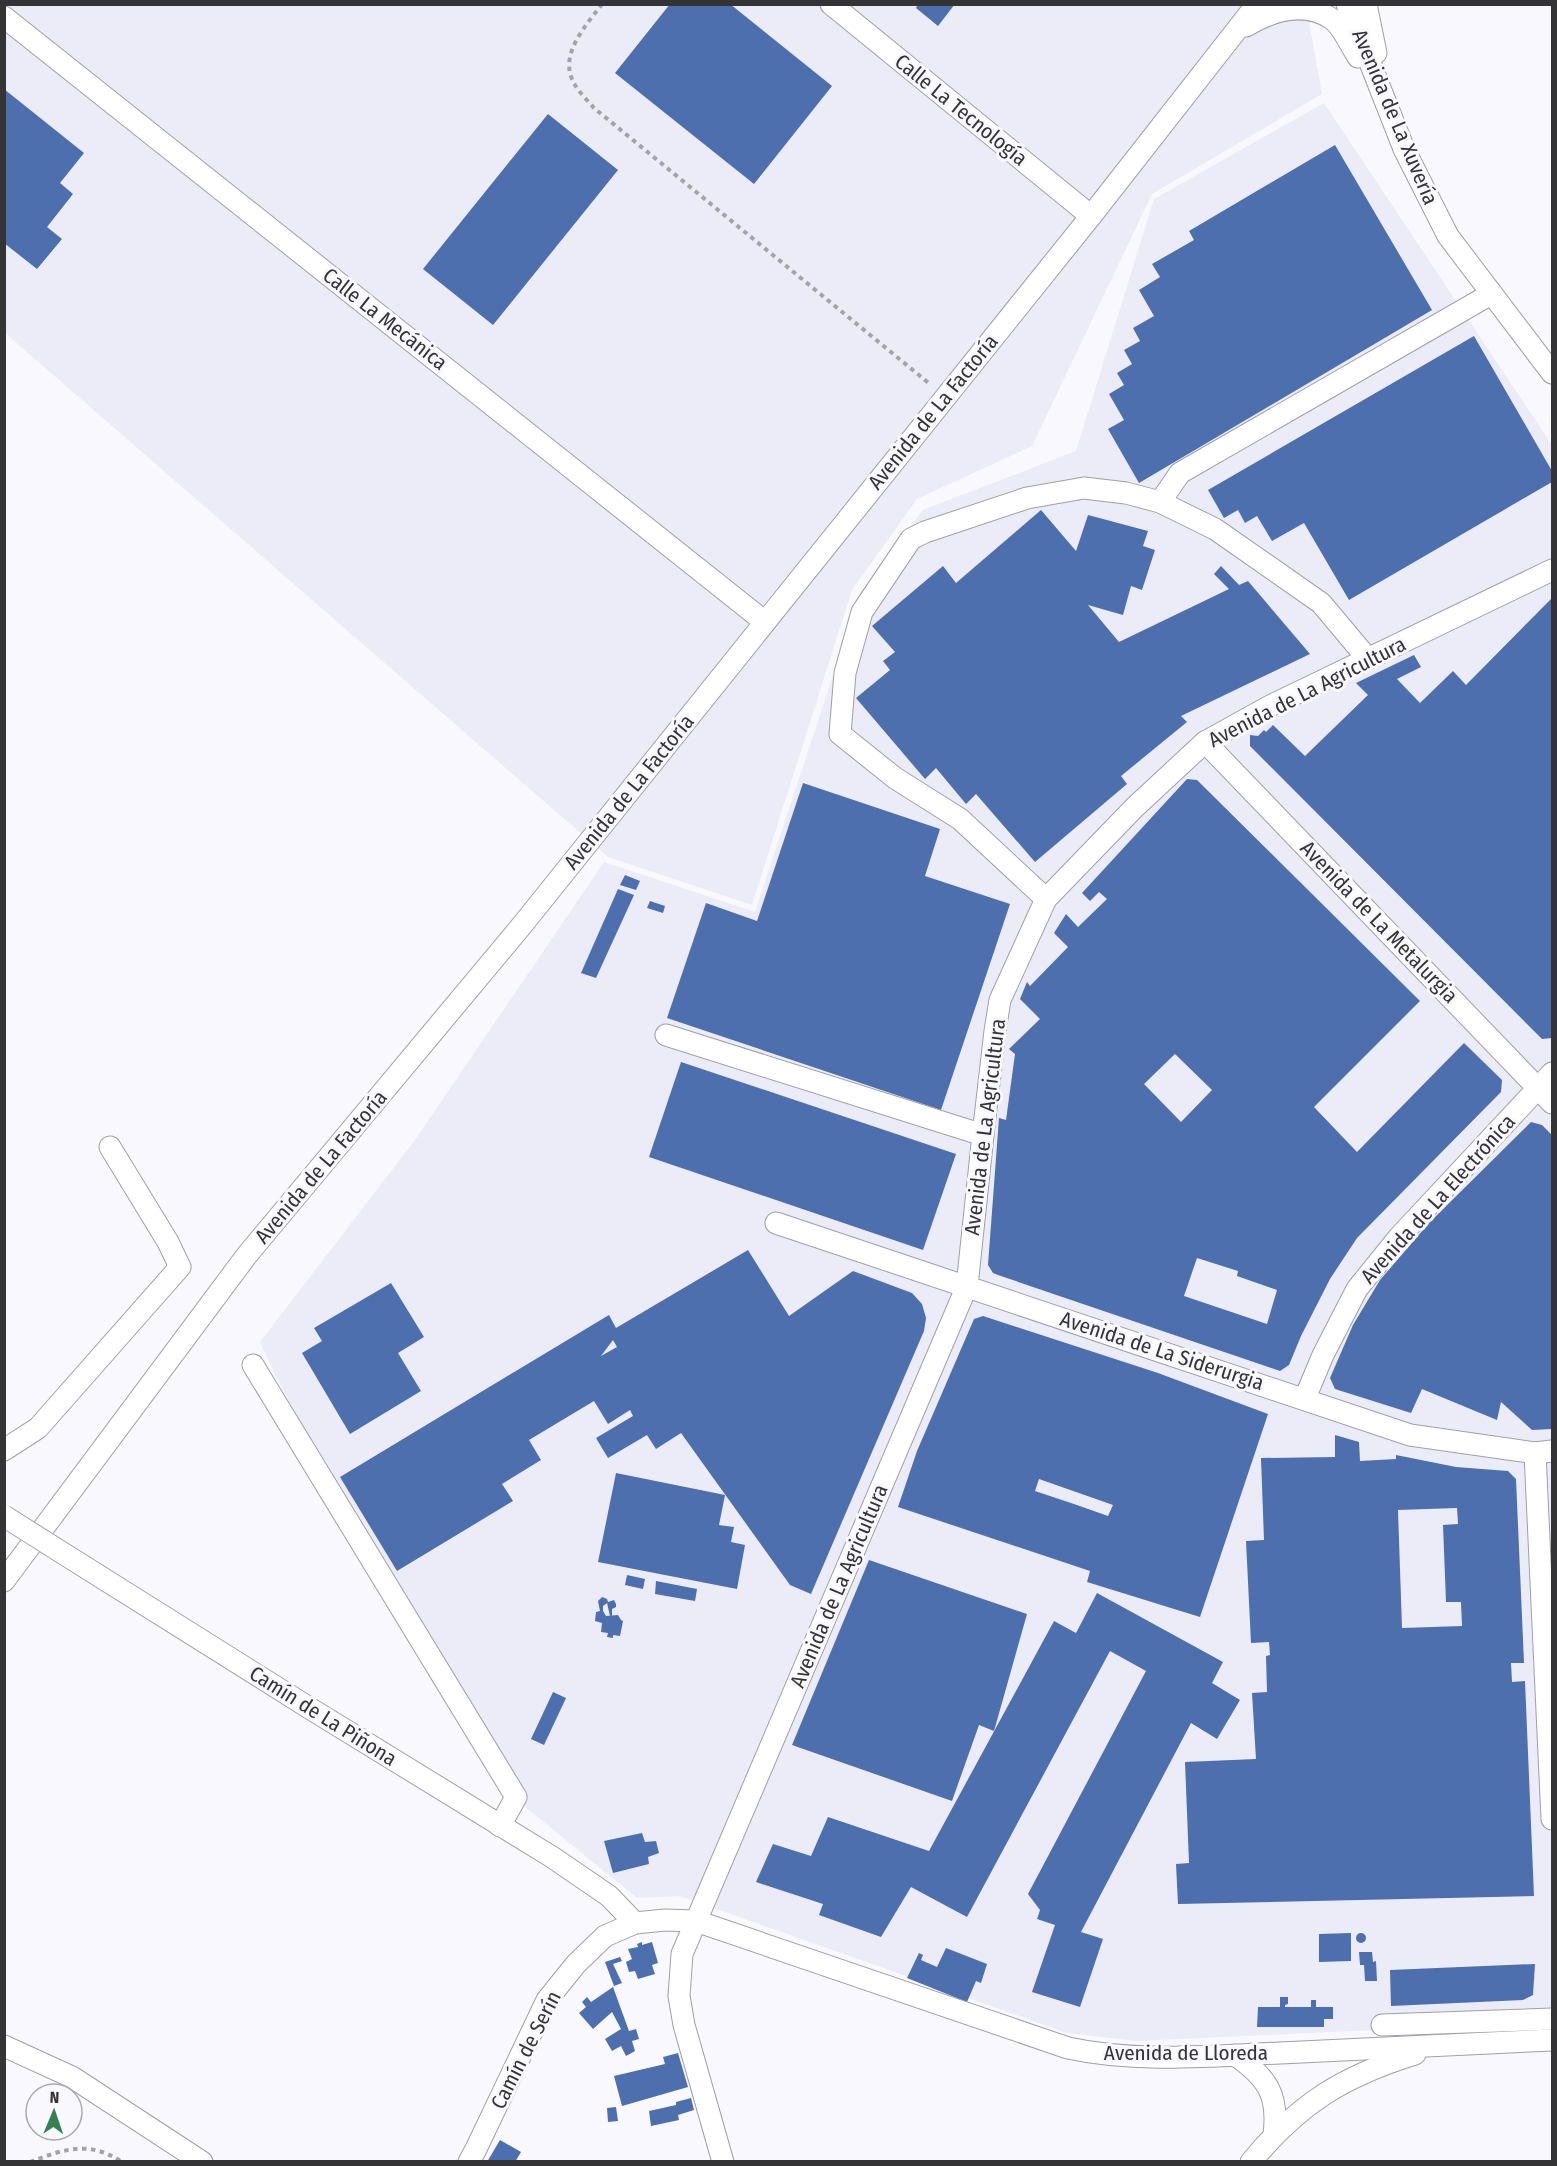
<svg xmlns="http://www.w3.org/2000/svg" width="1557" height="2166" font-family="'Fira Sans Condensed',sans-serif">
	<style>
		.built { fill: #ecebf8 }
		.building { fill: #4d6fad; fill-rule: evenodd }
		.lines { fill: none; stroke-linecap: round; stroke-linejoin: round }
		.minor-casing { stroke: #a09fa5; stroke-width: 23 }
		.path { stroke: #a4a4a8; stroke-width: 4; stroke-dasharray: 4.5 4.5; stroke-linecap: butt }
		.minor { stroke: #fff; stroke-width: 21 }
		.minor-bridge-casing { stroke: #a09fa5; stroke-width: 23; stroke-linecap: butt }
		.minor-bridge { stroke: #fff; stroke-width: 21 }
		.labels { text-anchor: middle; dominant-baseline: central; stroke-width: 6; stroke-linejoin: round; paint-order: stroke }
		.street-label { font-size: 21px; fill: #343436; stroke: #f8f8fe }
	</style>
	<rect width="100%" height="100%" fill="#f8f8fe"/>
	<g class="built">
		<path d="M 5,5 L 1306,5 L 1322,94 L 1152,194 L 1032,446 L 917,499 L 852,590 L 752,905 L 608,857 L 5,333 Z"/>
		<path d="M 1324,103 L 1552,445 L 1552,2022 L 1137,2041 L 1067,2033 L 680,1896 L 637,1898 L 502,1788 L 276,1377 L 260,1342 L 415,1140 L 604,862 L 755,912 L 861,591 L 923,510 L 1076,451 L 1154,199 Z"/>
	</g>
	<g class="building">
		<path d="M 670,4 L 730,4 L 832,86 L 754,184 L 615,73 Z"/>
		<path d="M 918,4 L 955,4 L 938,26 L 916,8 Z"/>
		<path d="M 4,89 L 84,153 L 60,183 L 73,194 L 47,227 L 62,239 L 37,269 L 4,243 Z"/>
		<path d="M 548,114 L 618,170 L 493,325 L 423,269 Z"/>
		<path d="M 1335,145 L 1432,310 L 1139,483 L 1108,429 L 1124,420 L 1109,394 L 1124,385 L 1117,373 L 1132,364 L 1124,350 L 1140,341 L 1133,328 L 1154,316 L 1139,290 L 1160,277 L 1152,264 L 1194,240 L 1189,231 Z"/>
		<path d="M 1474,336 L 1552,471 L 1552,482 L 1349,600 L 1304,523 L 1272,541 L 1257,516 L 1245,523 L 1238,510 L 1224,518 L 1208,490 Z"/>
		<path d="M 1041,510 L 1076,551 L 1088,515 L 1148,531 L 1143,546 L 1155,550 L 1142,590 L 1131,586 L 1123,615 L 1088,605 L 1119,642 L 1229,589 L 1214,574 L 1221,566 L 1239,585 L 1248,581 L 1310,654 L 1181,716 L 1187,722 L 1121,776 L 1127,784 L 1035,862 L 976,794 L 966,804 L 936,768 L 925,779 L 856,698 L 890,670 L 883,661 L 895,652 L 872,626 L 943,566 L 956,583 Z"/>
		<path d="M 1552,598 L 1552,1038 L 1542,1039 L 1250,746 L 1250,735 L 1258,736 L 1264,730 L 1266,732 L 1273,725 L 1305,756 L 1368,695 L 1356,683 L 1414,655 L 1421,667 L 1397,679 L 1420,703 L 1453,671 L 1466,685 Z"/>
		<path d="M 1187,779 L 1197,780 L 1420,1001 L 1314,1107 L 1357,1152 L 1464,1043 L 1502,1080 L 1501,1092 L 1357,1238 L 1330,1279 L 1301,1336 L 1289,1365 L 1280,1371 L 998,1275 L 993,1273 L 988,1265 L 999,1118 L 1006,1120 L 1015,1054 L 1009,1049 L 1040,1019 L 1020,999 L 1027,982 L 1030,986 L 1068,947 L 1054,933 L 1066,914 L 1078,927 L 1107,899 L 1099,892 L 1090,901 L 1082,893 ZM 1175,1054 L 1212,1090 L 1181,1122 L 1144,1084 ZM 1197,1258 L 1238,1271 L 1237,1276 L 1277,1290 L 1267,1324 L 1184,1296 Z"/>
		<path d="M 803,783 L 940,829 L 925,876 L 1010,904 L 941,1110 L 667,1018 L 706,903 L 757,921 Z"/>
		<path d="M 625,875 L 640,881 L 636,890 L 620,885 Z"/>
		<path d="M 618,889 L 634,895 L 596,978 L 581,973 Z"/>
		<path d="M 650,901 L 665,906 L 663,913 L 647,908 Z"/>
		<path d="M 681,1062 L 956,1154 L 923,1250 L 649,1157 Z"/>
		<path d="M 1531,1122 L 1542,1125 L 1552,1135 L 1552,1429 L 1532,1430 L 1501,1402 L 1497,1420 L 1422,1389 L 1411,1413 L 1335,1389 L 1330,1378 L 1353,1325 L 1380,1280 L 1429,1223 Z"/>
		<path d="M 748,1250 L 789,1316 L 853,1271 L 912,1293 L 922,1304 L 926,1318 L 924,1331 L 811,1594 L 790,1585 L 681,1433 L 656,1449 L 647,1435 L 608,1458 L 596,1438 L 633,1416 L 630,1410 L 608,1424 L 594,1401 L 529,1440 L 541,1460 L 502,1484 L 513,1501 L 397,1571 L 340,1477 L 609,1315 L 616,1328 ZM 613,1340 L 617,1347 L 601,1356 Z"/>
		<path d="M 391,1283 L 424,1337 L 398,1353 L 421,1391 L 350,1434 L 302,1353 L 322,1341 L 314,1328 Z"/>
		<path d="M 983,1316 L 1158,1373 L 1268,1414 L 1200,1617 L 1087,1582 L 1090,1571 L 898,1507 L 917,1451 L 974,1319 ZM 1039,1479 L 1113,1505 L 1108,1516 L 1074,1504 L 1035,1491 Z"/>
		<path d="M 1335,1435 L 1359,1442 L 1360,1461 L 1396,1459 L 1396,1455 L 1456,1467 L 1508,1471 L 1516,1479 L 1524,1663 L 1511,1663 L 1512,1682 L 1525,1681 L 1534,1896 L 1178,1904 L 1176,1864 L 1189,1863 L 1185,1762 L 1256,1759 L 1252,1693 L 1267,1692 L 1266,1656 L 1270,1655 L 1269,1642 L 1251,1643 L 1246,1541 L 1264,1540 L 1261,1458 L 1335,1457 ZM 1457,1508 L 1458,1524 L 1443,1525 L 1446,1602 L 1461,1602 L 1462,1626 L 1402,1628 L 1398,1510 Z"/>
		<path d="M 616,1473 L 725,1495 L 719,1525 L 734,1527 L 731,1542 L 745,1545 L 737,1589 L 598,1562 Z"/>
		<path d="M 869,1560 L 1027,1614 L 994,1731 L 979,1725 L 952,1801 L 792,1745 Z"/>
		<path d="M 627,1575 L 645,1579 L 643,1589 L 625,1585 Z"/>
		<path d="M 656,1581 L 697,1589 L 695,1601 L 655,1594 Z"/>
		<path d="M 1097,1593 L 1223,1662 L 1212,1683 L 1240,1700 L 1217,1739 L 1191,1723 L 1081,1932 L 1103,1939 L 1080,2007 L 1032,1992 L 1055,1925 L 1037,1919 L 1040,1910 L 1028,1894 L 1146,1671 L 1110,1651 L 967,1917 L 911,1887 L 881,1937 L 819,1915 L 823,1904 L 756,1882 L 773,1844 L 811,1856 L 828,1817 L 929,1851 L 1054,1621 L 1076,1633 Z"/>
		<path d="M 602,1597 L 607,1599 L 608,1602 L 614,1600 L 616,1604 L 616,1607 L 612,1609 L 612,1616 L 610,1616 L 607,1603 L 603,1606 L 603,1611 L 606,1616 L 618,1615 L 621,1620 L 623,1621 L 620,1636 L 613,1635 L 613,1638 L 607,1637 L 608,1633 L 601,1632 L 602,1623 L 595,1621 L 596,1612 L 600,1611 L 598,1601 Z"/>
		<path d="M 553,1692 L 566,1698 L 544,1745 L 531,1739 Z"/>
		<path d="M 642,1833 L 645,1842 L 656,1841 L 659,1853 L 648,1857 L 649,1864 L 613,1873 L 604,1841 Z"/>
		<path d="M 1351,1933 L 1351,1961 L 1319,1962 L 1319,1934 Z"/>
		<circle cx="1361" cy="1938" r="5"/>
		<path d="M 642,1942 L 642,1945 L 652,1942 L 658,1963 L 652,1965 L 655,1974 L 638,1979 L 635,1971 L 629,1972 L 626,1962 L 632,1959 L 628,1949 L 638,1947 L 637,1944 Z"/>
		<path d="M 946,1948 L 987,1964 L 981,1983 L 976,1981 L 967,2002 L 907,1978 L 919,1953 L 923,1955 L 921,1960 L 937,1967 Z"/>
		<path d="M 1359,1952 L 1372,1952 L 1373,1962 L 1376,1961 L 1377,1981 L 1365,1981 L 1364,1965 L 1360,1965 Z"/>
		<path d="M 620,1957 L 622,1961 L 613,1964 L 622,1983 L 614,1986 L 605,1962 Z"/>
		<path d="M 1535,1964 L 1533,1995 L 1523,2000 L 1391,2006 L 1390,1970 Z"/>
		<path d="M 613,1987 L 629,2031 L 636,2029 L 639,2039 L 632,2041 L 635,2051 L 626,2056 L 621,2046 L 612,2051 L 605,2039 L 621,2029 L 612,2012 L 593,2029 L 579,2013 L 586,2007 L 582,2002 L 587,1997 L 591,2002 Z"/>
		<path d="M 1280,1997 L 1288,1997 L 1288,2004 L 1285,2005 L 1285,2007 L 1311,2007 L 1311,2000 L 1316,2000 L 1316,2007 L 1333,2007 L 1333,2019 L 1324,2019 L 1324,2027 L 1257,2027 L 1258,2007 L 1280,2007 Z"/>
		<path d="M 678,2053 L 688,2087 L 622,2106 L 614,2076 L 665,2064 L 663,2057 Z"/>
		<path d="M 691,2098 L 694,2110 L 678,2115 L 679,2120 L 651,2126 L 649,2111 L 676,2105 L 676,2102 Z"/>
		<path d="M 616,2107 L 618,2121 L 608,2122 L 607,2108 Z"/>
		<path d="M 500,2140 L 521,2152 L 515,2162 L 487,2162 Z"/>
	</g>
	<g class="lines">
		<g class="minor-casing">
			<g id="minor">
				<path d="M 831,4 L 1091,216"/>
				<path d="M 1347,4 L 1404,149 L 1448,236 L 1552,373"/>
				<path d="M 1366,4 L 1376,53"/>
				<path d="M 4,17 L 765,622"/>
				<path d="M 1246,26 C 1273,10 1304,0 1332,19 C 1343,27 1350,45 1358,57"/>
				<path d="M 1160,502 L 1180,473 L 1491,294"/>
				<path d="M 1205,742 L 1552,1103"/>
				<path d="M 1046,899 L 960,819 L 895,778 L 840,734 L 845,673 L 862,612 L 911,539 L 925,532 L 1027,498 L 1084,488 L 1126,493 L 1160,502 L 1215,529 L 1321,603 L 1368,659"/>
				<path d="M 666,1035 L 983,1135"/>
				<path d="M 776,1223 L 1410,1435 L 1535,1453 L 1552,1451"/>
				<path d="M 253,1365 L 516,1797 L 500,1826"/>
				<path d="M 1305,1398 L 1323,1355 L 1357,1289 L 1399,1237 L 1552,1073"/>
				<path d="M 4,1450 L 38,1428 L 180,1267 L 168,1242 L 110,1147"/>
				<path d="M 1535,1453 L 1552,1819"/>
				<path d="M 88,1569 L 311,1709 L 552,1857 L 609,1896 L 635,1923"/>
				<path d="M 4,1581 L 247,1255 L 523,924 L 1091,216 L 1257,4"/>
				<path d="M 1382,2025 L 1552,2019"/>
				<path d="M 4,2046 L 72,2077 L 202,2162"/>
				<path d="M 1235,2055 C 1267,2077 1279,2095 1274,2134"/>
				<path d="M 469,2162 L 476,2149 L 547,2000 L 576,1964 L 605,1936 L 635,1923 L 665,1920 L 696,1921 L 1068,2048 C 1137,2063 1210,2056 1280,2053 C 1371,2049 1462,2044 1552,2040"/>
				<path d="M 723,2162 L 684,2025 L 679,1996 L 682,1954 L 967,1286 L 983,1135 L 995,1031 L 1000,1000 L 1046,899 L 1135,807 L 1205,742 L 1270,706 L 1552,570"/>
				<path d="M 1251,2162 C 1299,2103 1344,2076 1415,2054"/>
			</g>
		</g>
		<g class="path">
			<path d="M 602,4 C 585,27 557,56 575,85 C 580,93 588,101 594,108 L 931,385"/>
			<path d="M 30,2162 C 64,2149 89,2140 122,2162"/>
		</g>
		<use href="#minor" class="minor"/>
		<g class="minor-bridge-casing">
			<path id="minor-bridge" d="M 4,1516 L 88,1569"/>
		</g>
		<use href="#minor-bridge" class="minor-bridge"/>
	</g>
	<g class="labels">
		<g class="street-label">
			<text transform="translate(961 110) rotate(39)">Calle La Tecnología</text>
			<text transform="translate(1395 117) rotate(67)">Avenida de La Xuvería</text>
			<text transform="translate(385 319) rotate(38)">Calle La Mecánica</text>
			<text transform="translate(933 412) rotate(-51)">Avenida de La Factoría</text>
			<text transform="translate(1307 692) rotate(-27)">Avenida de La Agricultura</text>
			<text transform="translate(629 792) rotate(-51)">Avenida de La Factoría</text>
			<text transform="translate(1379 922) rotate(46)">Avenida de La Metalurgia</text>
			<text transform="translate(985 1127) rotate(-83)">Avenida de La Agricultura</text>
			<text transform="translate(321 1167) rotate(-50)">Avenida de La Factoría</text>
			<text transform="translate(1438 1199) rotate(-48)">Avenida de La Electrónica</text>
			<text transform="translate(1162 1351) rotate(18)">Avenida de La Siderurgia</text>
			<text transform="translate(839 1586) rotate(-67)">Avenida de La Agricultura</text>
			<text transform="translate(323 1716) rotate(32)">Camín de La Piñona</text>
			<text transform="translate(526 2050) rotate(-63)">Camín de Serín</text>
			<text x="1186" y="2053">Avenida de Lloreda</text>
		</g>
	</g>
	<rect width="1557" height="2166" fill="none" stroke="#343436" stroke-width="12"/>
	<g transform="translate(54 2112) rotate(2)"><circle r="28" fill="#f8f8fe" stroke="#aaaaae" stroke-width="1.5"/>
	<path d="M0-4.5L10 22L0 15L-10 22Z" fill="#35804f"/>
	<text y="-9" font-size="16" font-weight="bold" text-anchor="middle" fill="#343436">N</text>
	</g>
</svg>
